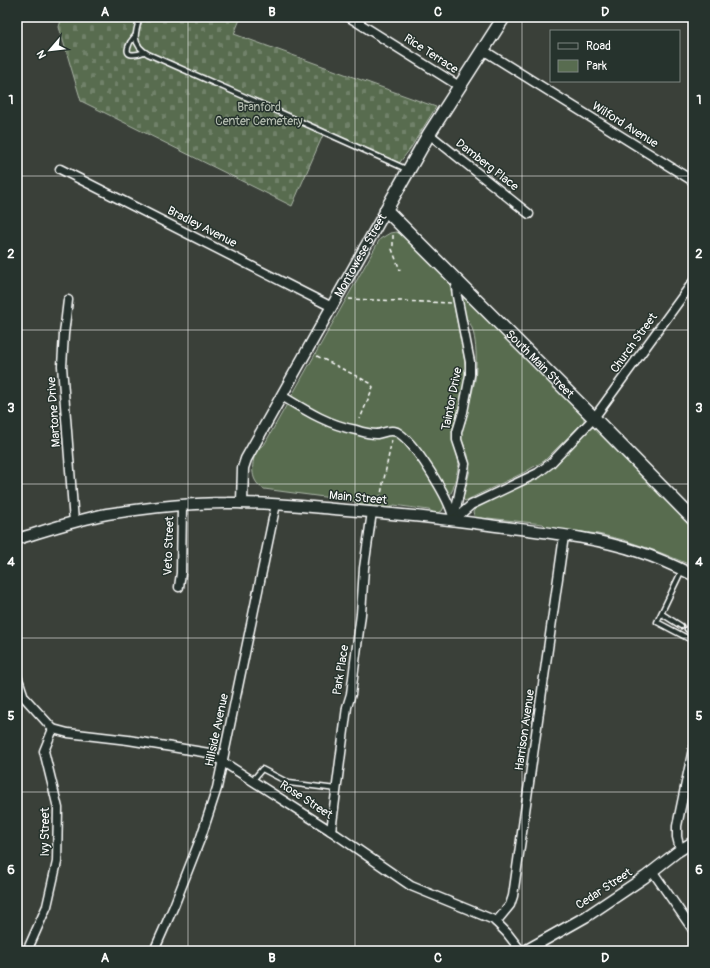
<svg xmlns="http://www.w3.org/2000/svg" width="710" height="968" font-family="Pangolin,sans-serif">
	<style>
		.cemetery { fill: url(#cemetery-stones); stroke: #acb6a8 }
		.green { fill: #586c50; stroke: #acb6a8 }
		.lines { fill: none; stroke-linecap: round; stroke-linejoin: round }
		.service-casing { stroke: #fff; stroke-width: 7 }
		.minor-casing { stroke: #fff; stroke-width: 11 }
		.tertiary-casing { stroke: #fff; stroke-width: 13 }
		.secondary-casing { stroke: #fff; stroke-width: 15 }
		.path { stroke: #fff; stroke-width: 1.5; stroke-dasharray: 4 3; stroke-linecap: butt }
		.service { stroke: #26332d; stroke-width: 4 }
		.minor { stroke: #26332d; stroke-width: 8 }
		.tertiary { stroke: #26332d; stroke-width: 10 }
		.secondary { stroke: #26332d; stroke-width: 12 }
		.grid { fill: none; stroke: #fff; stroke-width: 1; stroke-opacity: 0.55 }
		.labels { text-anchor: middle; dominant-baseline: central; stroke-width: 3; stroke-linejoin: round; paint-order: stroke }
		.street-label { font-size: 12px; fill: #fff; stroke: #26332d }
		.park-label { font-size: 12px; fill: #b4bdb0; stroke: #26332d }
		.neatline { fill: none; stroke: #fff; stroke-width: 1.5 }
		.grid-label { font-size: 13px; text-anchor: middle; font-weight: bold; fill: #fff }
	</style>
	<defs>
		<pattern id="cemetery-stones" width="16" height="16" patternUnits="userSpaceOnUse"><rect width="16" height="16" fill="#586c50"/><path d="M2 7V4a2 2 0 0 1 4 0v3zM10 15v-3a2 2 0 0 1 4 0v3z" fill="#71826a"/></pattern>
	</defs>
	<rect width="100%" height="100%" fill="#3a4039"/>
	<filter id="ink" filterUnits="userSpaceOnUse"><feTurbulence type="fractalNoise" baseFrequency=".025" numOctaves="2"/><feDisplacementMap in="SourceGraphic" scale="8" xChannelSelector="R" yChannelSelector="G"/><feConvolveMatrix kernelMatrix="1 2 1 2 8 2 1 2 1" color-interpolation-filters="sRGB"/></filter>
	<g filter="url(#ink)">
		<path class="cemetery" d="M 62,17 L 241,17 L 234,34 L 436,107 L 410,149 L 397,166 L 323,135 L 292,206 L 81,101 L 59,27 Z"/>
		<g class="green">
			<path d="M 396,232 L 401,234 L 407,238 L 449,280 L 464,357 L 466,370 L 465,385 L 460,405 L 452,431 L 459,464 L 453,489 L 442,511 L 436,514 L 429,510 L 394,505 L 390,508 L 362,505 L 357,504 L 354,501 L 264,489 C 260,487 257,484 255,480 C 250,470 253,448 264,445 L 380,239 L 390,233 Z"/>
			<path d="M 466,297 L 584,415 L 584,421 L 544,461 L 523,473 L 465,501 L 463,499 L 470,470 L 468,455 L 459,433 L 462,424 L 465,423 C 467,409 472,395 475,380 C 477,365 478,327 465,317 L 463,300 L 464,298 Z"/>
			<path d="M 594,427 L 693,528 L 693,566 L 659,552 L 624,540 L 598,534 L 547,528 L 543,524 L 488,518 L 481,520 L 475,518 L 473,512 L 476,507 L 553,466 L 591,428 Z"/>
		</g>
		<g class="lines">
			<g class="service-casing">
				<g id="service">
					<path d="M 140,17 C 135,33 131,44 148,54 L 266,106 L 406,169"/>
					<path d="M 135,36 C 133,39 130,41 129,45 C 123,58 137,55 144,52"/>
					<path d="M 682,570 L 657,622 L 693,641"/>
					<path d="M 662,614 L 681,626"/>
					<path d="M 687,629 L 693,634"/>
					<path d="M 253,780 L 262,769 L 289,783 L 336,789"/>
				</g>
			</g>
			<g class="minor-casing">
				<g id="minor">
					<path d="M 349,17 L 459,86"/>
					<path d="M 483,50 L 693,181"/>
					<path d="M 429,134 L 529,214"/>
					<path d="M 60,169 L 332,307"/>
					<path d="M 68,300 L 64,334 L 62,366 L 74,522"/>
					<path d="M 282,396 C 305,410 328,425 356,430 C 362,432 370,434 377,434 C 384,433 389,429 397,432 C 414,441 449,498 453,517"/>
					<path d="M 454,519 L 465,464 L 457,440 L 457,432 L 463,412 L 470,375 L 470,362 L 457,296 L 456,287 L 458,282"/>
					<path d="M 454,520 L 471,505 L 538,473 L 551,463 L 594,418 L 693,282"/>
					<path d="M 179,587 L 181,573 L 182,506"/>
					<path d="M 17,676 L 24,697 L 53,729 L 44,751 L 58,808 L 57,862 L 47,906 L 27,951"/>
					<path d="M 53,729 L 68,733 L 128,740 L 209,753 L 331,831 L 411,886 L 494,920 L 507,933 L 521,951"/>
					<path d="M 331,831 L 347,707 L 351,694 L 361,614 L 364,568 L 372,512"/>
					<path d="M 680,849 L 677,837 L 677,826 L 693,749"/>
					<path d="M 653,872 L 693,930"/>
					<path d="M 496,922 L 510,905 L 513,896 L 564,536"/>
					<path d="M 154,951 L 174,906 L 201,837 L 217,788 L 276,504"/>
				</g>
			</g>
			<g class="tertiary-casing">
				<g id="tertiary">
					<path id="s1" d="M 242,503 L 243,468 L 246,459 L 386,210"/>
					<path d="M 17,539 C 47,530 76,520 107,514 C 146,508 188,503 227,503 C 263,502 299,506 334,509 C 386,513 438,518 489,525 C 539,532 591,536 639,552 C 658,558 675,566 693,575"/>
					<path d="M 525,951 L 587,916 L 645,877 L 677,852 L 693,842"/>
				</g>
			</g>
			<g class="secondary-casing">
				<g id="secondary">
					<path id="s2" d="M 504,17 L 429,134 L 386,210 L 594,418 L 693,519"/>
				</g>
			</g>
			<g class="path">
				<path d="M 393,235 L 393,245 L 392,249 L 400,270"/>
				<path d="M 349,299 L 451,303"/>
				<path d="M 317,356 L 370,383 L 373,387 L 360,419"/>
				<path d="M 380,499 L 392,439"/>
			</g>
			<use href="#service" class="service"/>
			<use href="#minor" class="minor"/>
			<use href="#tertiary" class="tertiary"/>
			<use href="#secondary" class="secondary"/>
		</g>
	</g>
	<path class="grid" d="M 188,17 L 188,951M 355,17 L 355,951M 522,17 L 522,951M 17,176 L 693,176M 17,330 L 693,330M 17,484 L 693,484M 17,638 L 693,638M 17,792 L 693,792"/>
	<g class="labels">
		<g class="street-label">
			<text transform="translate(431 54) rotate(33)">Rice Terrace</text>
			<text transform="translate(625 125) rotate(32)">Wilford Avenue</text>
			<text transform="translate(487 165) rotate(38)">Damberg Place</text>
			<text transform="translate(202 227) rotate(27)">Bradley Avenue</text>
			<text stroke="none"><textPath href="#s1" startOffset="278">Montowese Street</textPath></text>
			<text transform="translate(634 343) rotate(-54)">Church Street</text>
			<text stroke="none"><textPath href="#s2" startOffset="444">South Main Street</textPath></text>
			<text transform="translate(452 399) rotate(-79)">Taintor Drive</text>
			<text transform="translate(54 412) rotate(-94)">Martone Drive</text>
			<text transform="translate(358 498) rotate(5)">Main Street</text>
			<text transform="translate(169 546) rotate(-88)">Veto Street</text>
			<text transform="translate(341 670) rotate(-81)">Park Place</text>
			<text transform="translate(217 730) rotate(-78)">Hillside Avenue</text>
			<text transform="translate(525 730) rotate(-82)">Harrison Avenue</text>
			<text transform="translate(306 800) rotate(33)">Rose Street</text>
			<text transform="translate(45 832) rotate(-90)">Ivy Street</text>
			<text transform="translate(604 889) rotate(-33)">Cedar Street</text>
		</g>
		<g class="park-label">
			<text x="259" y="107">Branford<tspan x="259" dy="14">Center Cemetery</tspan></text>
		</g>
	</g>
	<rect width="710" height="968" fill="none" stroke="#26332d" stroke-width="44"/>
	<rect x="550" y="30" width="130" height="52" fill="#26332d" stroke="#7d8581"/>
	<rect x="558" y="43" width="20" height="6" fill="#26332d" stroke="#7d8581"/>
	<text x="586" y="50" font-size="12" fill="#ffffff">Road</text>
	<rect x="558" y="60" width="20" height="12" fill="#586c50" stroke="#7d8581"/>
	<text x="586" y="70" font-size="12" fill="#ffffff">Park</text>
	<g transform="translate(50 50) rotate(242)" stroke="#26332d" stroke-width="3" paint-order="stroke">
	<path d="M0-3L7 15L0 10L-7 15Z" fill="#ffffff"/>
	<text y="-6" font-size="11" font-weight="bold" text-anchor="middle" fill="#ffffff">N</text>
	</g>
	<rect x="22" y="22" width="666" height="924" class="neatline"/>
	<g class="grid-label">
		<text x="105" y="16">A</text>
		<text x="272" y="16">B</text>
		<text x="438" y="16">C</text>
		<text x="605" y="16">D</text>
		<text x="11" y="104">1</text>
		<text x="699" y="104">1</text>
		<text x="11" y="258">2</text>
		<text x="699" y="258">2</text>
		<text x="11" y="412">3</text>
		<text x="699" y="412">3</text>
		<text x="11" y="566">4</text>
		<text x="699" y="566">4</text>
		<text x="11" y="720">5</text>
		<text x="699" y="720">5</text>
		<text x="11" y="874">6</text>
		<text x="699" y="874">6</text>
		<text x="105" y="962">A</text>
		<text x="272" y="962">B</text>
		<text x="438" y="962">C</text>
		<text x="605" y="962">D</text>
	</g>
</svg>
